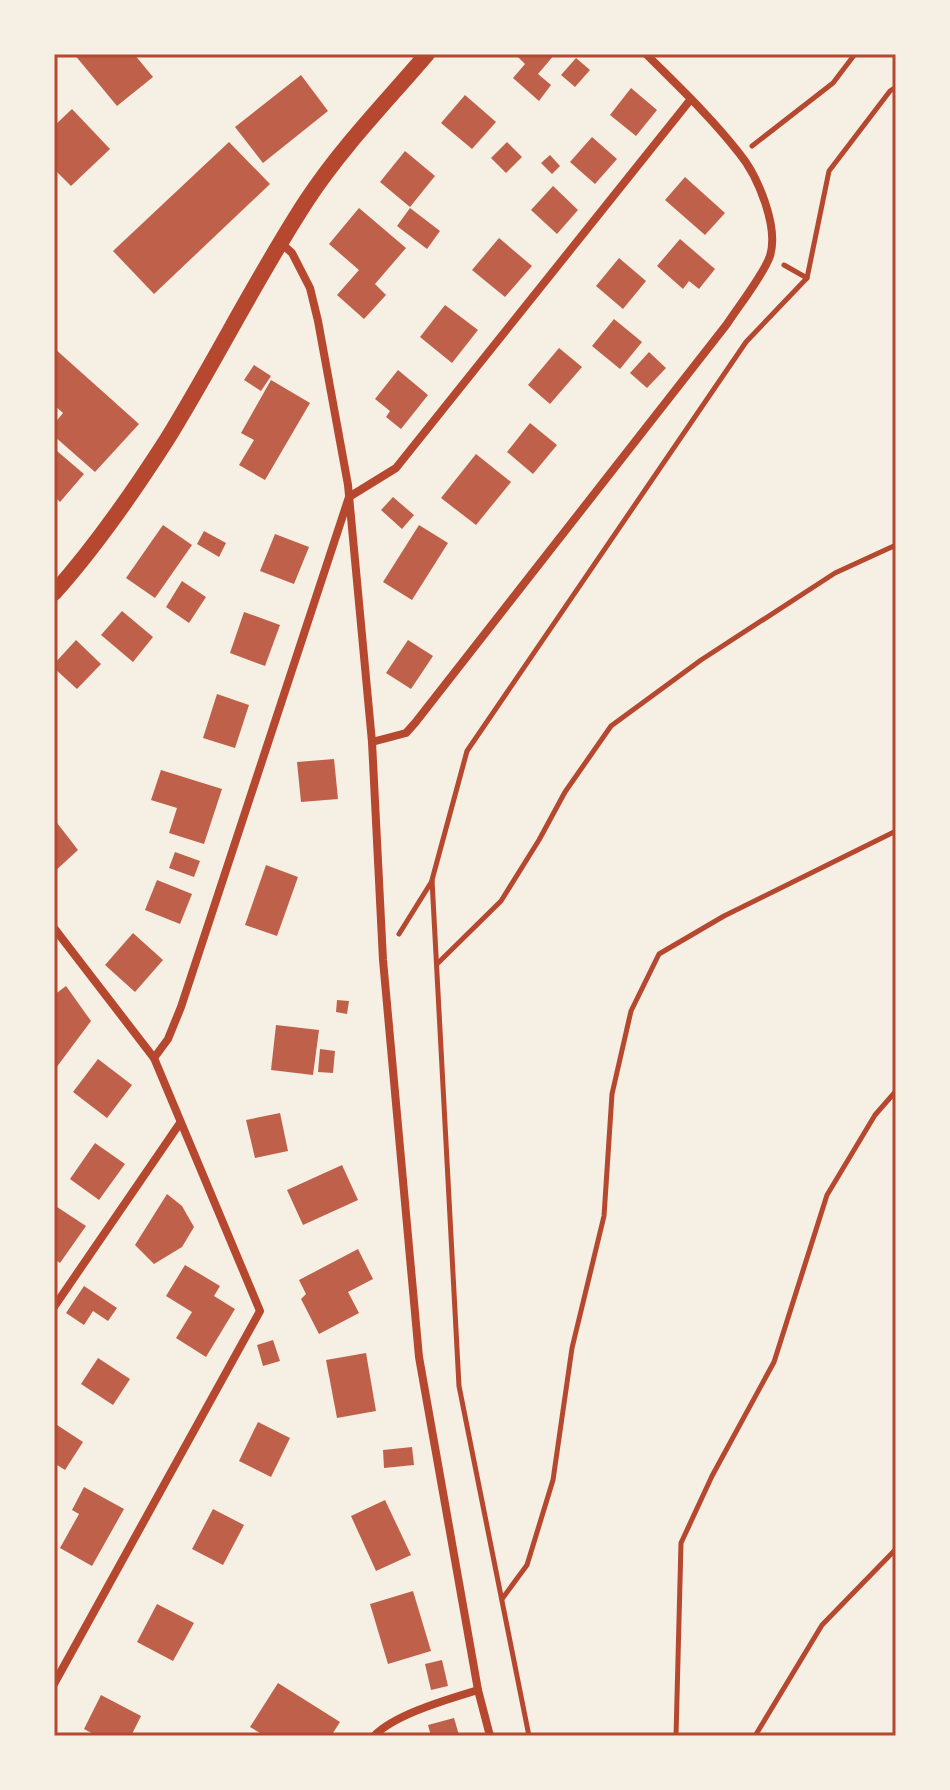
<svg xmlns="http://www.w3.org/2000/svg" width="950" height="1790" font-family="'PT Sans',sans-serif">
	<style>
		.building { fill: #bf614a }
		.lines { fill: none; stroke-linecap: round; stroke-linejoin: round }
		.path { stroke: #b5482f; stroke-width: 5 }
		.minor { stroke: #b5482f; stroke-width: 8 }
		.secondary { stroke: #b5482f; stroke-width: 16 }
		.neatline { fill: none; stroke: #b5482f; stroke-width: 3 }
	</style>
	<rect width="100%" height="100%" fill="#f6efe4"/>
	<g class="building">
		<path d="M 74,54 L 134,54 L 153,77 L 117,106 Z"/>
		<path d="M 515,54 L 555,54 L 538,74 L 551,85 L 539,101 L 513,78 L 525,64 Z"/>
		<path d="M 576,58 L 590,70 L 575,87 L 561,75 Z"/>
		<path d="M 301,75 L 328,111 L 263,163 L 235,127 Z"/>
		<path d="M 631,88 L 657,110 L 636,136 L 610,115 Z"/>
		<path d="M 465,95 L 496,122 L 472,149 L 441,123 Z"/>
		<path d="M 72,109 L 110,149 L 71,186 L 54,169 L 54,126 Z"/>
		<path d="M 592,137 L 617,159 L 595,184 L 570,162 Z"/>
		<path d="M 229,142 L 270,184 L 154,294 L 113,251 Z"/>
		<path d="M 507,142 L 522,157 L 506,173 L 491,158 Z"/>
		<path d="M 405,151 L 435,176 L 410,207 L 380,182 Z"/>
		<path d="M 550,155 L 560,166 L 552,174 L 541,163 Z"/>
		<path d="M 685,177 L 725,213 L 705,235 L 665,200 Z"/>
		<path d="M 553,186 L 578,210 L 557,234 L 531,210 Z"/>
		<path d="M 359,208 L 406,248 L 375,284 L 386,295 L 364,319 L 337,295 L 359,270 L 329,244 Z"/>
		<path d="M 410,208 L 440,231 L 427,249 L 397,226 Z"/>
		<path d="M 499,238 L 532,266 L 505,297 L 472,270 Z"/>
		<path d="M 680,239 L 715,269 L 699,289 L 689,281 L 683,289 L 657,266 Z"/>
		<path d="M 619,258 L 646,281 L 623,309 L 596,286 Z"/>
		<path d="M 445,305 L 478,330 L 452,363 L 420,337 Z"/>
		<path d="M 614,319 L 642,342 L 620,369 L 592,346 Z"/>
		<path d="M 54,348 L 139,424 L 95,472 L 54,436 L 54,424 L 63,413 L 54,405 Z"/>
		<path d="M 559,348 L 582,367 L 550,404 L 528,385 Z"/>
		<path d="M 649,352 L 666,368 L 647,388 L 630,373 Z"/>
		<path d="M 254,365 L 271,376 L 261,391 L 244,380 Z"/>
		<path d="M 398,370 L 428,395 L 401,429 L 386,417 L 390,411 L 375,399 Z"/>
		<path d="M 271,380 L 310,403 L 265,480 L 239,465 L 254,440 L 241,433 Z"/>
		<path d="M 530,423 L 557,445 L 533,474 L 507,452 Z"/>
		<path d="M 57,451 L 84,474 L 60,502 L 54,496 L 54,454 Z"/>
		<path d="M 476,454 L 511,482 L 476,525 L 441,498 Z"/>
		<path d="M 393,497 L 414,515 L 402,529 L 381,510 Z"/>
		<path d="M 163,525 L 192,545 L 155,598 L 126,578 Z"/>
		<path d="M 419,525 L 448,543 L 412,600 L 383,582 Z"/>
		<path d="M 204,531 L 226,543 L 219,557 L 197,544 Z"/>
		<path d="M 275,534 L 309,547 L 294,584 L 260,571 Z"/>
		<path d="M 182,581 L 206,597 L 189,623 L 166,607 Z"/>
		<path d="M 122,611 L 153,637 L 133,662 L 101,635 Z"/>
		<path d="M 244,612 L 280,625 L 265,666 L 230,653 Z"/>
		<path d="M 76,640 L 101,664 L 77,689 L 54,668 L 54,664 Z"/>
		<path d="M 408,640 L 433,656 L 411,689 L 386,673 Z"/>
		<path d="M 217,694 L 249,705 L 235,748 L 203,738 Z"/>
		<path d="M 334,759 L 338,799 L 301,802 L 297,762 Z"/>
		<path d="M 161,770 L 222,789 L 204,844 L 169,833 L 177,808 L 151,800 Z"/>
		<path d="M 54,819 L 78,850 L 54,872 Z"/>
		<path d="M 175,852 L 200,861 L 194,877 L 169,868 Z"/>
		<path d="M 266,865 L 298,877 L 277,936 L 245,925 Z"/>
		<path d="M 157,880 L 192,894 L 180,924 L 145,910 Z"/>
		<path d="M 133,933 L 163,960 L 135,992 L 105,965 Z"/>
		<path d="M 66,986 L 91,1021 L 56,1068 L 54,1066 L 54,995 Z"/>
		<path d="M 337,1000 L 349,1001 L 347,1014 L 336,1012 Z"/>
		<path d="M 276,1025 L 319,1030 L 313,1075 L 271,1070 Z"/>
		<path d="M 320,1049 L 335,1051 L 333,1073 L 318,1072 Z"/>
		<path d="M 98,1059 L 132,1085 L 107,1118 L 73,1092 Z"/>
		<path d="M 280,1113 L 288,1151 L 255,1158 L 246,1120 Z"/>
		<path d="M 95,1143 L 125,1164 L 99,1200 L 70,1179 Z"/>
		<path d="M 342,1165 L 358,1200 L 303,1225 L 287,1190 Z"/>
		<path d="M 167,1194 L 182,1206 L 194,1227 L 182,1247 L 154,1264 L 135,1245 Z"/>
		<path d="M 54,1205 L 86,1226 L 60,1263 L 54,1259 Z"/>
		<path d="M 358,1249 L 373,1279 L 348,1292 L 359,1313 L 319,1334 L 301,1299 L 306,1294 L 299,1280 Z"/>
		<path d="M 185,1265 L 220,1286 L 214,1296 L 235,1309 L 206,1357 L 176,1338 L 192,1312 L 166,1296 Z"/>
		<path d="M 84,1286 L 117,1308 L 108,1321 L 93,1311 L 84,1325 L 66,1313 Z"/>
		<path d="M 273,1340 L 280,1361 L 263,1366 L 257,1345 Z"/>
		<path d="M 366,1353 L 376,1411 L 337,1418 L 326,1360 Z"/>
		<path d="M 98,1358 L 130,1379 L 113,1405 L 81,1384 Z"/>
		<path d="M 258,1422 L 290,1438 L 271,1477 L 239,1461 Z"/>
		<path d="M 57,1425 L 83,1442 L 65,1470 L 54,1463 L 54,1431 Z"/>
		<path d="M 412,1447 L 414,1465 L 384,1468 L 383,1450 Z"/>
		<path d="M 84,1487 L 124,1509 L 92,1566 L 60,1548 L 79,1514 L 72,1510 Z"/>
		<path d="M 385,1500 L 411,1555 L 376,1571 L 351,1516 Z"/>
		<path d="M 213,1509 L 244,1525 L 223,1565 L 192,1549 Z"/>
		<path d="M 413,1591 L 431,1651 L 388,1664 L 370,1604 Z"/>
		<path d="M 157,1604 L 194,1623 L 173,1661 L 137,1642 Z"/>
		<path d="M 442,1660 L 448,1686 L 431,1690 L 425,1664 Z"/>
		<path d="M 278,1683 L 340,1722 L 331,1736 L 265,1736 L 250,1727 Z"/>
		<path d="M 101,1695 L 141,1716 L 131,1736 L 97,1736 L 84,1729 Z"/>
		<path d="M 454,1718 L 459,1735 L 431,1736 L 428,1725 Z"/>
	</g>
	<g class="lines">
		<g class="path">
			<path d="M 752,146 L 833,83 L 855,54"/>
			<path d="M 784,265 L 807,278"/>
			<path d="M 399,934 L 432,881"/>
			<path d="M 437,964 L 501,901 L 539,840 L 565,792 L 611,726 L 701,660 L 835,573 L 896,545"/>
			<path d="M 502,1599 L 527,1565 L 553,1480 L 572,1348 L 604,1216 L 612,1094 L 631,1011 L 659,954 L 724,916 L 896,831"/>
			<path d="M 529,1736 L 459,1386 L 432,880 L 467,751 L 746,342 L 807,278 L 829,171 L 890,91 L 896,87"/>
			<path d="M 676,1736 L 681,1543 L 712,1476 L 774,1362 L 827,1195 L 875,1115 L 896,1091"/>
			<path d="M 755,1736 L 822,1625 L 896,1549"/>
		</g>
		<g class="minor">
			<path d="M 281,243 L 292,253 L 310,288 L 318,321 L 348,485 L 372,742 L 383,960 L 419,1357 L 478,1690 L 490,1736"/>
			<path d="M 372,742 L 406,733 L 415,723 L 727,324 C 738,307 764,274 770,256 C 779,227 758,176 739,153 C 711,117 678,86 646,54"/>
			<path d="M 54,928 L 154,1058 L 260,1311 L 54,1684"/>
			<path d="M 154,1058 L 168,1039 L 181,1007 L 349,497 L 396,468 L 691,99"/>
			<path d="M 54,1307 L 180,1123"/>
			<path d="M 374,1736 C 395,1714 449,1699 478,1690"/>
		</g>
		<path class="secondary" d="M 54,593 C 96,546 132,494 166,441 C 215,362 256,278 307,200 C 342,147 386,102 427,54"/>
	</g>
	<rect width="950" height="1790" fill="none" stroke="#f6efe4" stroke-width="112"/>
	<rect x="56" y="56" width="838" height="1678" class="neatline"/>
</svg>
